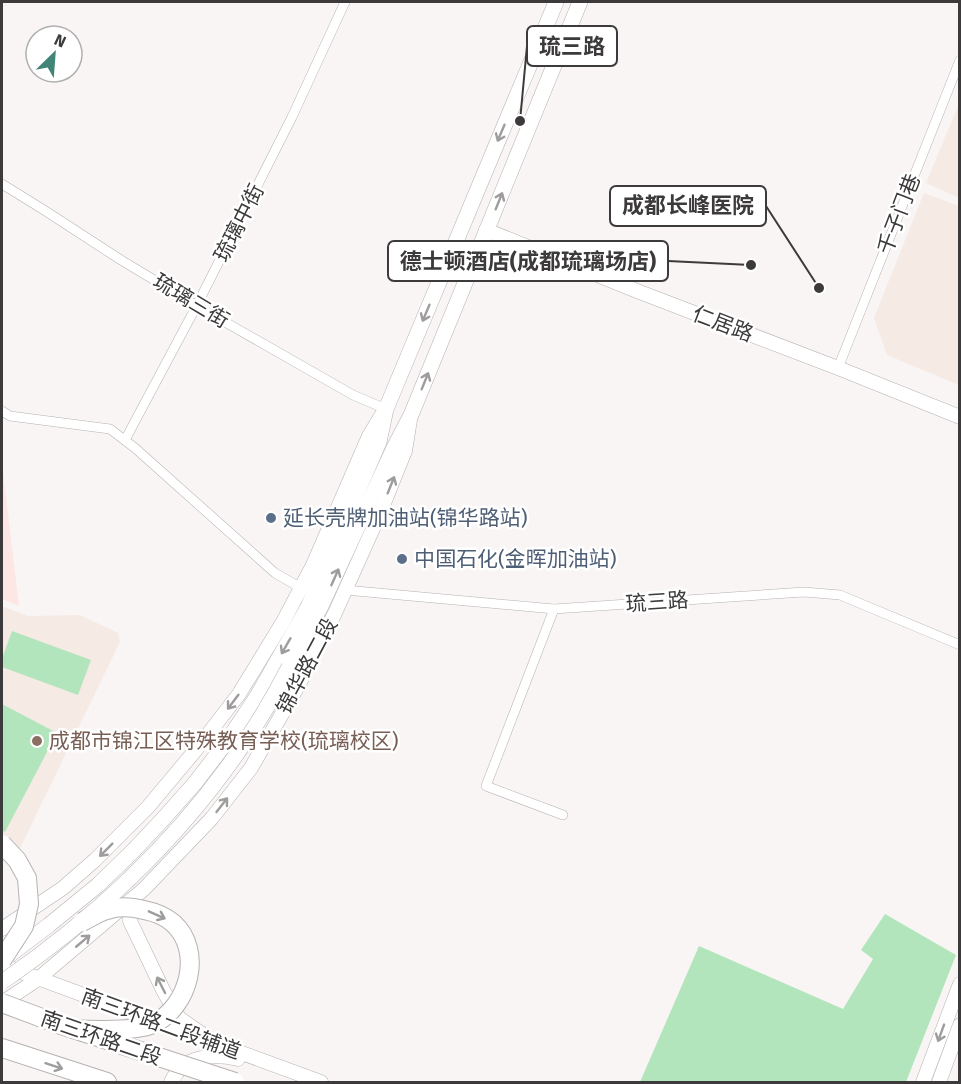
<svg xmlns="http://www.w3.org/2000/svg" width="961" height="1084" font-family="'Fira Sans','Noto Sans SC',sans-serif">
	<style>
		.built { fill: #f6eae4 }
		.industrial { fill: #fce7e4 }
		.green { fill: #b2e5bc }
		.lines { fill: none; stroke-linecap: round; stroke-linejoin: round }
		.street-casing { stroke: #b5b2b0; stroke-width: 10 }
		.secondary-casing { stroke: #b5b2b0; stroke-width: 15 }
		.primary-casing { stroke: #b5b2b0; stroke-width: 16 }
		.highway-casing { stroke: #b5b2b0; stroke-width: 20 }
		.street { stroke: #fff; stroke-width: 9 }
		.secondary { stroke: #fff; stroke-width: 14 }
		.primary { stroke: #fff; stroke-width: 15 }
		.highway { stroke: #fff; stroke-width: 18 }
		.primary-bridge-casing { stroke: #b5b2b0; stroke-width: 16; stroke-linecap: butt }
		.highway-bridge-casing { stroke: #b5b2b0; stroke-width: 20; stroke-linecap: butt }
		.primary-bridge { stroke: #fff; stroke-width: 15 }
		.highway-bridge { stroke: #fff; stroke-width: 18 }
		.oneway { stroke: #9e9c9c }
		.service-dot { fill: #5c6f8a; stroke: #fff; stroke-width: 2 }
		.education-dot { fill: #8d6e63; stroke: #fff; stroke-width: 2 }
		.labels { text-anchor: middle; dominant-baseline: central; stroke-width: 5; stroke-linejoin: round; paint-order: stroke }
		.street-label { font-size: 21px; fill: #3c3a3a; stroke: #fff }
		.service-label { font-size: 21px; fill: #4e5e75; stroke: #fff; text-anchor: start }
		.education-label { font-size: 21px; fill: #785e54; stroke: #fff; text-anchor: start }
		.leader { fill: none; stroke: #3c3a3a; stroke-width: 2 }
		.callout-dot { fill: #3c3a3a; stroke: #fff; stroke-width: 2 }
		.callout { fill: #fff; stroke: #3c3a3a; stroke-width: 2 }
		.callout-label { font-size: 22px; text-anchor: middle; font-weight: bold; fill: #3c3a3a }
	</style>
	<rect width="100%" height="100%" fill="#f9f5f4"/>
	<g class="built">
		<path d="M 959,104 L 960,198 L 959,198 L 926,183 Z"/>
		<path d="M 924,193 L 959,206 L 959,385 L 887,355 L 874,318 Z"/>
		<path d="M 2,606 L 28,616 L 80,615 L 118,633 L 120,642 L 20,848 L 2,840 Z"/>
	</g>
	<path class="industrial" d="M 2,463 L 19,606 L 2,599 Z"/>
	<g class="green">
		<path d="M 12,631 L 91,660 L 78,695 L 2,667 L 2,656 L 3,656 Z"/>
		<path d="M 2,704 L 57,733 L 5,832 L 2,830 Z"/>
		<path d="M 885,914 L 956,955 L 906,1082 L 640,1082 L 699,946 L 843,1009 L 873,959 L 861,950 Z"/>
	</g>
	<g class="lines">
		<g class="street-casing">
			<g id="street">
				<path d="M 2,184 L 44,210 L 121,260 L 204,310 L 353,395 L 386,409"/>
				<path d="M 838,368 L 960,60"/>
				<path d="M 2,411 L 10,416 L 110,429 L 135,448 L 275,573 L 301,588"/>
				<path d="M 125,440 L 197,305 L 292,117 L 345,2"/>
				<path d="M 345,590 L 554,609 L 804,592 L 840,595 L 960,645"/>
				<path d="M 554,609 L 486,786 L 563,815"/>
			</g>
		</g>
		<g class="secondary-casing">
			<g id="secondary">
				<path d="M 486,230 L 637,291 L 838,368 L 960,417"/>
				<path d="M 131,900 L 130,921 L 163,990 L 179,1018 L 202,1034"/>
				<path d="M 2,929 L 63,888 L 95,860 L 148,807 L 199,746 L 239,694 L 283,622 L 313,565 L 369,436 L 383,413"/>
				<path d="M 2,965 L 321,1082"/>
				<path d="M 2,1003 L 38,979 L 144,889 L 212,818 L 251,768 L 298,686 L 335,613 L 380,513 L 405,451 L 410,420"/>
				<path d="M 171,1082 C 183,1056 212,1053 238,1059"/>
				<path d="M 923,1082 L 960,984"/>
				<path d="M 939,1082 L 960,1025"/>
			</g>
		</g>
		<g class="primary-casing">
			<g id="primary">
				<path d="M 289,667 L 321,606 L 394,448 L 411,415 L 580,2"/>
				<path d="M 7,957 L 49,925 L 98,885 L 134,850 L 164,818 L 195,783 L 228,740 L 256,698 L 308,607 L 379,442 L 386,409 L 556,2"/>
			</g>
		</g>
		<g class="highway-casing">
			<path id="highway" d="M 2,1048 L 107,1082"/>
		</g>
		<use href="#street" class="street"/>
		<use href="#secondary" class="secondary"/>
		<use href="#primary" class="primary"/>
		<use href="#highway" class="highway"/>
		<g class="primary-bridge-casing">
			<path id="primary-bridge" d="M 2,982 C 121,900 223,796 289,667"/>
		</g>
		<g class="highway-bridge-casing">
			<g id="highway-bridge">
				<path d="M 2,844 L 17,860 L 27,878 L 29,904 L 24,926 L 2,960"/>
				<path d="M 2,1003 L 58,1024 L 235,1082"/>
				<path d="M 71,1029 C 91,1030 135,1032 153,1024 C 189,1007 204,951 173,923 C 165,916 154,912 144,910 C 132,907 118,906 107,910 C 99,912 90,918 82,922"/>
			</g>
		</g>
		<use href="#primary-bridge" class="primary-bridge"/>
		<use href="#highway-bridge" class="highway-bridge"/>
	</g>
	<defs><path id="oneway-shaft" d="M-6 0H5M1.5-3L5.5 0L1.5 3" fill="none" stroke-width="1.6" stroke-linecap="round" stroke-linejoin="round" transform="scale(1.5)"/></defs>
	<g class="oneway">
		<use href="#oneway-shaft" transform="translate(501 133) rotate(113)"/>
		<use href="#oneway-shaft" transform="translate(499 201) rotate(-68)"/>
		<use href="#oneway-shaft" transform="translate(426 313) rotate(113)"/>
		<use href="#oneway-shaft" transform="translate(425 381) rotate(-68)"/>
		<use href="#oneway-shaft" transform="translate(391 485) rotate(-68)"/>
		<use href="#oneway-shaft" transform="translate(335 577) rotate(-66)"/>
		<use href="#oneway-shaft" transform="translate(286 646) rotate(120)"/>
		<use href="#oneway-shaft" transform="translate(233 702) rotate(127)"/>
		<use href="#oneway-shaft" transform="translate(222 805) rotate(-52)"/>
		<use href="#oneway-shaft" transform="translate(106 850) rotate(135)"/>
		<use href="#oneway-shaft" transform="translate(157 915) rotate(24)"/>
		<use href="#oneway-shaft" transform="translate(83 941) rotate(-40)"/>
		<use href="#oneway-shaft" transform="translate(161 985) rotate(-117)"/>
		<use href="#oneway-shaft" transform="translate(941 1033) rotate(110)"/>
		<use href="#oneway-shaft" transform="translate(54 1066) rotate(18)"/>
	</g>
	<g class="service-dot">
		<circle cx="271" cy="518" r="6"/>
		<circle cx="402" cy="559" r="6"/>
	</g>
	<circle class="education-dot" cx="37" cy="741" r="6"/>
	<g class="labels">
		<g class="street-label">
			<text transform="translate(899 214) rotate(-69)">千子门巷</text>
			<text transform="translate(239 223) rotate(-63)">琉璃中街</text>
			<text transform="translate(191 301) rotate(31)">琉璃三街</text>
			<text transform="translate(723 324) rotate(21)">仁居路</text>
			<text transform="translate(657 602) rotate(-4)">琉三路</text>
			<text transform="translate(307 666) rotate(-62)">锦华路二段</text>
			<text transform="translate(161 1024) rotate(20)">南三环路二段辅道</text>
			<text transform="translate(101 1038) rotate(19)">南三环路二段</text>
		</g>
		<g class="service-label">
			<text x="283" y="518">延长壳牌加油站(锦华路站)</text>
			<text x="414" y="559">中国石化(金晖加油站)</text>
		</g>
		<g class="education-label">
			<text x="49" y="741">成都市锦江区特殊教育学校(琉璃校区)</text>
		</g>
	</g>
	<path class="leader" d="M520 121L527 46M819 288L766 206M751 265L668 261"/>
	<g class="callout-dot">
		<circle cx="520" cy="121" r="6"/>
		<circle cx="819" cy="288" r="6"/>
		<circle cx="751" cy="265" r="6"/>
	</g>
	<g class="callout">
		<rect x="527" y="26" width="90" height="40" rx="6"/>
		<rect x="610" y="186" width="156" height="40" rx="6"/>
		<rect x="388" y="241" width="280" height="40" rx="6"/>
	</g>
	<g class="callout-label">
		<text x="572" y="54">琉三路</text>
		<text x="688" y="213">成都长峰医院</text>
		<text x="528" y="269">德士顿酒店(成都琉璃场店)</text>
	</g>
	<rect width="961" height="1084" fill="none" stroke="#3c3a3a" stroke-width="6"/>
	<g transform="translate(54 54) rotate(25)"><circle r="28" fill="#ffffff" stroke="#b1b0b0" stroke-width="1.5"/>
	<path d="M0-4.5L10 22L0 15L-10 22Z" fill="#418579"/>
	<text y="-9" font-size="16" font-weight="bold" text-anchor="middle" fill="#3c3a3a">N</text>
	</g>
</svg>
